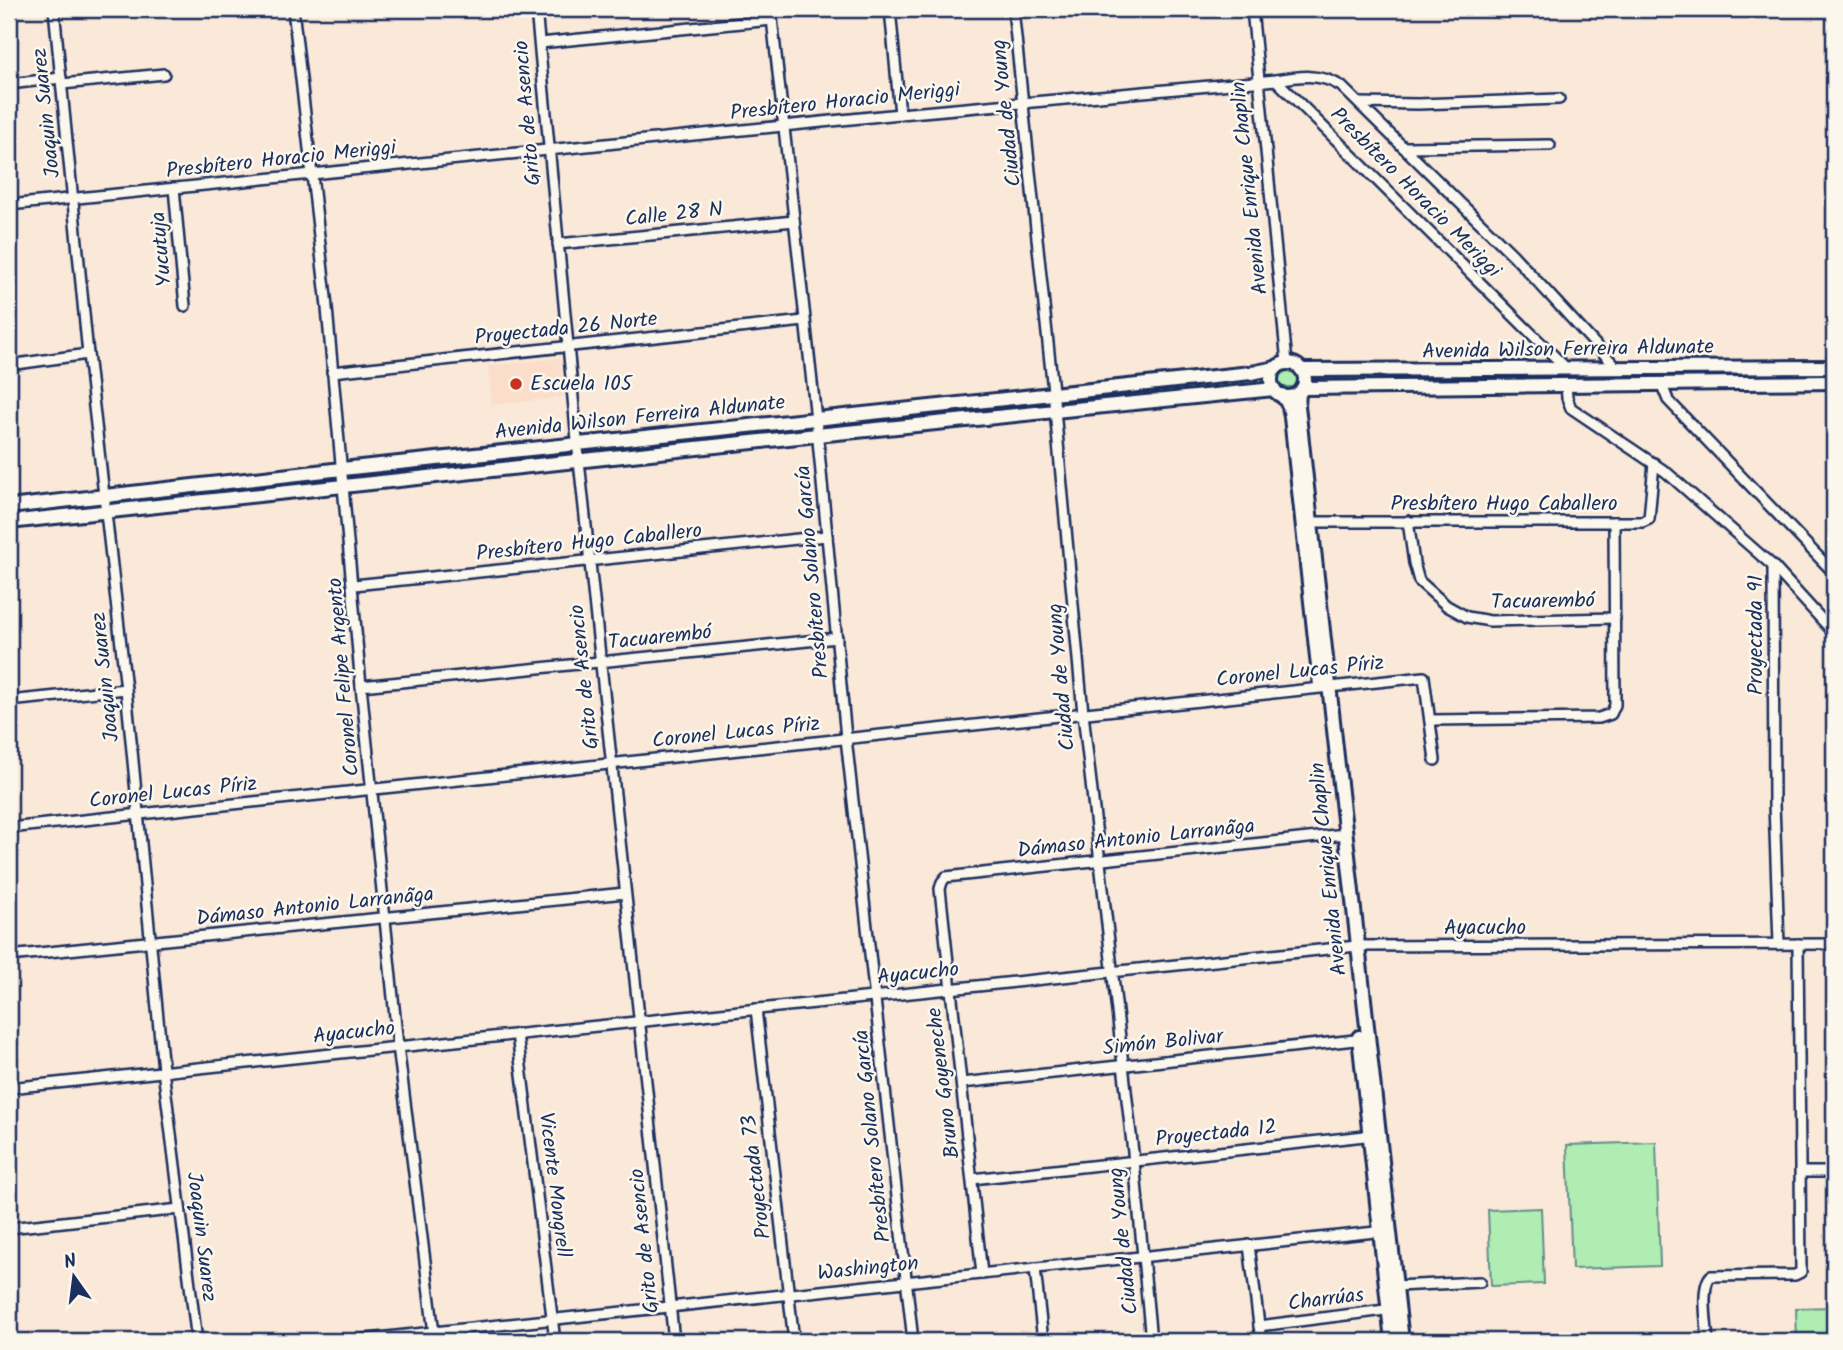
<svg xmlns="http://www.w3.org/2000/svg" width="1843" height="1350" font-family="Kalam,sans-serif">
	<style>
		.built { fill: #fadeca }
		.green { fill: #afedb3; stroke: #658e88; stroke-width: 2 }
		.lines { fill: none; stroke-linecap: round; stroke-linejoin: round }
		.street-casing { stroke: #1b2f5e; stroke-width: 14 }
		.secondary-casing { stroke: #1b2f5e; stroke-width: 18 }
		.street { stroke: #fbf7ec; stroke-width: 9 }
		.secondary { stroke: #fbf7ec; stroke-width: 12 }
		.poi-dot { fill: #c8321e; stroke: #fbf7ec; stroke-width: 2.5 }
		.labels { text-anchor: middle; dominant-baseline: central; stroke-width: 5; stroke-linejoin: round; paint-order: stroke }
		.street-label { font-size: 21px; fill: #1b2f5e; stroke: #fbf7ec }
		.poi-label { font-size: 21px; fill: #1b2f5e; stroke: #fbf7ec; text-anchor: start }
	</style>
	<rect width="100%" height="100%" fill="#fae8d8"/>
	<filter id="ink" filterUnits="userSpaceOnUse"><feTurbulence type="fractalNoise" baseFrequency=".0143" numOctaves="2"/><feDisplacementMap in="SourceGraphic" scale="14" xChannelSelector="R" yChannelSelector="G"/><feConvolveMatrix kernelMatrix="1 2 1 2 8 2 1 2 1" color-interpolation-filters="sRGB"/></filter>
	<g filter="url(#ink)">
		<path class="built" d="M 560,358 L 564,397 L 492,405 L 488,366 Z"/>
		<g class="green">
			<path d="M 1290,368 L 1296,370 L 1301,380 L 1295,387 L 1283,387 L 1275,380 C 1275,370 1282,369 1290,368 Z"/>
			<path d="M 1834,371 L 1834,377 L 1317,381 L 1317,375 Z"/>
			<path d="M 1262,377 L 1262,383 L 1065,403 L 1064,397 Z"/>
			<path d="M 1043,399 L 1043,405 L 826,428 L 825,422 Z"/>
			<path d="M 805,424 L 806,430 L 594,454 L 593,448 Z"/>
			<path d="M 567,450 L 568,456 L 357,478 L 357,471 Z"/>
			<path d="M 331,474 L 331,480 L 119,505 L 119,499 Z"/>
			<path d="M 96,501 L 96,507 L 9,516 L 9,511 Z"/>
			<path d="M 1656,1142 L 1660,1266 L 1572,1269 L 1567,1145 Z"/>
			<path d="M 1541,1208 L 1544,1284 L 1491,1286 L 1488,1210 Z"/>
			<path d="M 1834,1307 L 1834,1341 L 1797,1341 L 1796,1308 Z"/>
		</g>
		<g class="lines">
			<g class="street-casing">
				<g id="street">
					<path d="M 54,9 L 88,354 L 126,689 L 163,1070 L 197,1341"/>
					<path d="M 293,9 L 326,297 L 361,686 L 398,1046 L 435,1341"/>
					<path d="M 536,9 L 579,461 L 674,1341"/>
					<path d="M 771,9 L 816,419 L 846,738 L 913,1341"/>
					<path d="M 890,9 L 900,114"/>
					<path d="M 1013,9 L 1055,410 L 1083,713 L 1134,1161 L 1151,1341"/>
					<path d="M 1252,9 L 1287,363"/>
					<path d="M 540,43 L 772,20"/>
					<path d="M 1276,80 C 1300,76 1319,73 1341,86 L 1513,255 L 1617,368"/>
					<path d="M 9,84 L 61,78"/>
					<path d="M 62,84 L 164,74"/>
					<path d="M 1359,103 L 1418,104 L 1559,99"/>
					<path d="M 1403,147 L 1550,145"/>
					<path d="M 174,188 L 185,306"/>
					<path d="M 9,205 L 900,114 L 1276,80 L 1567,369"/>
					<path d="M 558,244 L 794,221"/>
					<path d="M 9,365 L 88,354"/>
					<path d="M 332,372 L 804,321"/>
					<path d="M 1661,383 L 1668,400 L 1834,573"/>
					<path d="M 1566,384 L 1567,398 L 1571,408 L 1666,472 L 1773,566 L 1774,804 L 1779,944"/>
					<path d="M 1408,521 L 1414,563 L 1419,581 L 1447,606 L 1467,617 L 1490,621 L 1615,618"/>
					<path d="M 1308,522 L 1642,522 L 1649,519 L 1654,463"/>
					<path d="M 1773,566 L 1834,633"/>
					<path d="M 354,585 L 827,536"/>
					<path d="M 361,686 L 837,638"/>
					<path d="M 9,701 L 126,689"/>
					<path d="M 1430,720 L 1599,718 L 1611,714 L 1615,705 L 1614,522"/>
					<path d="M 9,828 L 1424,677 L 1435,760"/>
					<path d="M 9,956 L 625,893"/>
					<path d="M 756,1009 L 794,1341"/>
					<path d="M 517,1034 L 555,1341"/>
					<path d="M 962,1083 L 1364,1039"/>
					<path d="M 9,1088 L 1357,946 L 1834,944"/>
					<path d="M 1802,1172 L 1834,1172"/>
					<path d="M 972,1179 L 1374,1135"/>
					<path d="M 9,1228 L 180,1209"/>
					<path d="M 1249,1245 L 1261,1341"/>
					<path d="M 1035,1268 L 1043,1341"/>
					<path d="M 982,1274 L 940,889 L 942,882 L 946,877 L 1345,834"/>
					<path d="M 1395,1286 L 1480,1282"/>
					<path d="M 1259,1326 L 1393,1309"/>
					<path d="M 349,1341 L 1385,1231"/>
					<path d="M 1708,1341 C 1707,1326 1700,1286 1711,1276 L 1795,1275 L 1801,1272 L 1798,944"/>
				</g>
			</g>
			<g class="secondary-casing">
				<g id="secondary">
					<circle cx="1288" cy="380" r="17"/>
					<path d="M 1302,370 L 1834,367"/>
					<path d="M 1303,388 L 1834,382"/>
					<path d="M 1299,393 L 1298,406 L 1402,1341"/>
					<path d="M 1282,395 L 1289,406 L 1291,417 L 1320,685"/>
					<path d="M 9,507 L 342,469 L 1251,373 L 1276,368"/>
					<path d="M 9,522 L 817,435 L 1274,389"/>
					<path d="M 1359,1037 L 1392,1341"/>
				</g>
			</g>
			<use href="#street" class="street"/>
			<use href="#secondary" class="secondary"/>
		</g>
	</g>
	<circle class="poi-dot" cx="516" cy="384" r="7"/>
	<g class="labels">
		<g class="street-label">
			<text transform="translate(845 102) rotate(-6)">Presbítero Horacio Meriggi</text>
			<text transform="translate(47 113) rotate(-96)">Joaquin Suarez</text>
			<text transform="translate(528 113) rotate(-95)">Grito de Asencio</text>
			<text transform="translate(1007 113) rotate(-96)">Ciudad de Young</text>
			<text transform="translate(281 160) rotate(-6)">Presbítero Horacio Meriggi</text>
			<text transform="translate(1250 188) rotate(-96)">Avenida Enrique Chaplin</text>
			<text transform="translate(1415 193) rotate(45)">Presbítero Horacio Meriggi</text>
			<text transform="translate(674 215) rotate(-6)">Calle 28 N</text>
			<text transform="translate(162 249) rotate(-95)">Yucutuja</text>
			<text transform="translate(566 329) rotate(-6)">Proyectada 26 Norte</text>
			<text transform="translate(1568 350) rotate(-1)">Avenida Wilson Ferreira Aldunate</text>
			<text transform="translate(640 418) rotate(-6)">Avenida Wilson Ferreira Aldunate</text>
			<text x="1504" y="504">Presbítero Hugo Caballero</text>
			<text transform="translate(589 543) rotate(-6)">Presbítero Hugo Caballero</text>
			<text transform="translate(813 572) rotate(-95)">Presbítero Solano García</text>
			<text transform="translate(1543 602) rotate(-1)">Tacuarembó</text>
			<text transform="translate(1756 635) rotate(-90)">Proyectada 91</text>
			<text transform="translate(660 638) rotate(-6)">Tacuarembó</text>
			<text transform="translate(1300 672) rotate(-6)">Coronel Lucas Píriz</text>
			<text transform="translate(106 677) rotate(-96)">Joaquin Suarez</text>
			<text transform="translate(344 677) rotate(-95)">Coronel Felipe Argento</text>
			<text transform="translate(585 677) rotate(-96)">Grito de Asencio</text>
			<text transform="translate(1062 677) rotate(-95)">Ciudad de Young</text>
			<text transform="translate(736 733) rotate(-6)">Coronel Lucas Píriz</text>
			<text transform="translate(173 793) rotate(-6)">Coronel Lucas Píriz</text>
			<text transform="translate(1136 839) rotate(-6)">Dámaso Antonio Larranãga</text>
			<text transform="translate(1329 869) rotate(-96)">Avenida Enrique Chaplin</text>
			<text transform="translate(315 907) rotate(-6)">Dámaso Antonio Larranãga</text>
			<text x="1485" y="928">Ayacucho</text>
			<text transform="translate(918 974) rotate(-6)">Ayacucho</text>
			<text transform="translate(354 1033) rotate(-6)">Ayacucho</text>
			<text transform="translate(1163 1043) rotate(-6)">Simón Bolivar</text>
			<text transform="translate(944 1083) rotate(-97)">Bruno Goyeneche</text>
			<text transform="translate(1216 1134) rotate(-6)">Proyectada 12</text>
			<text transform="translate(873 1136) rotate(-96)">Presbítero Solano García</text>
			<text transform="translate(757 1177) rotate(-97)">Proyectada 73</text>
			<text transform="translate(554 1185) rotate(83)">Vicente Mongrell</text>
			<text transform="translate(201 1237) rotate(83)">Joaquin Suarez</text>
			<text transform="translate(645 1241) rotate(-96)">Grito de Asencio</text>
			<text transform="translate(1124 1241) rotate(-96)">Ciudad de Young</text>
			<text transform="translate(868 1269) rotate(-6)">Washington</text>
			<text transform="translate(1326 1300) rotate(-7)">Charrúas</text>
		</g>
		<g class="poi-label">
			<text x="530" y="384">Escuela 105</text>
		</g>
	</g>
	<rect width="1843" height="1350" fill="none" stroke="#fbf7ec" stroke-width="35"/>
	<rect x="18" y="18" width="1808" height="1315" fill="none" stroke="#1b2f5e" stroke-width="2.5" filter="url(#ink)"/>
	<g transform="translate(74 1277) rotate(346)" stroke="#fbf7ec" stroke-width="5" paint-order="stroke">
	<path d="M0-5L12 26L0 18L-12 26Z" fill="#1b2f5e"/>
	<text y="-10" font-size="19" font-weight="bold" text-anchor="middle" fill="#1b2f5e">N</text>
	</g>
</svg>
